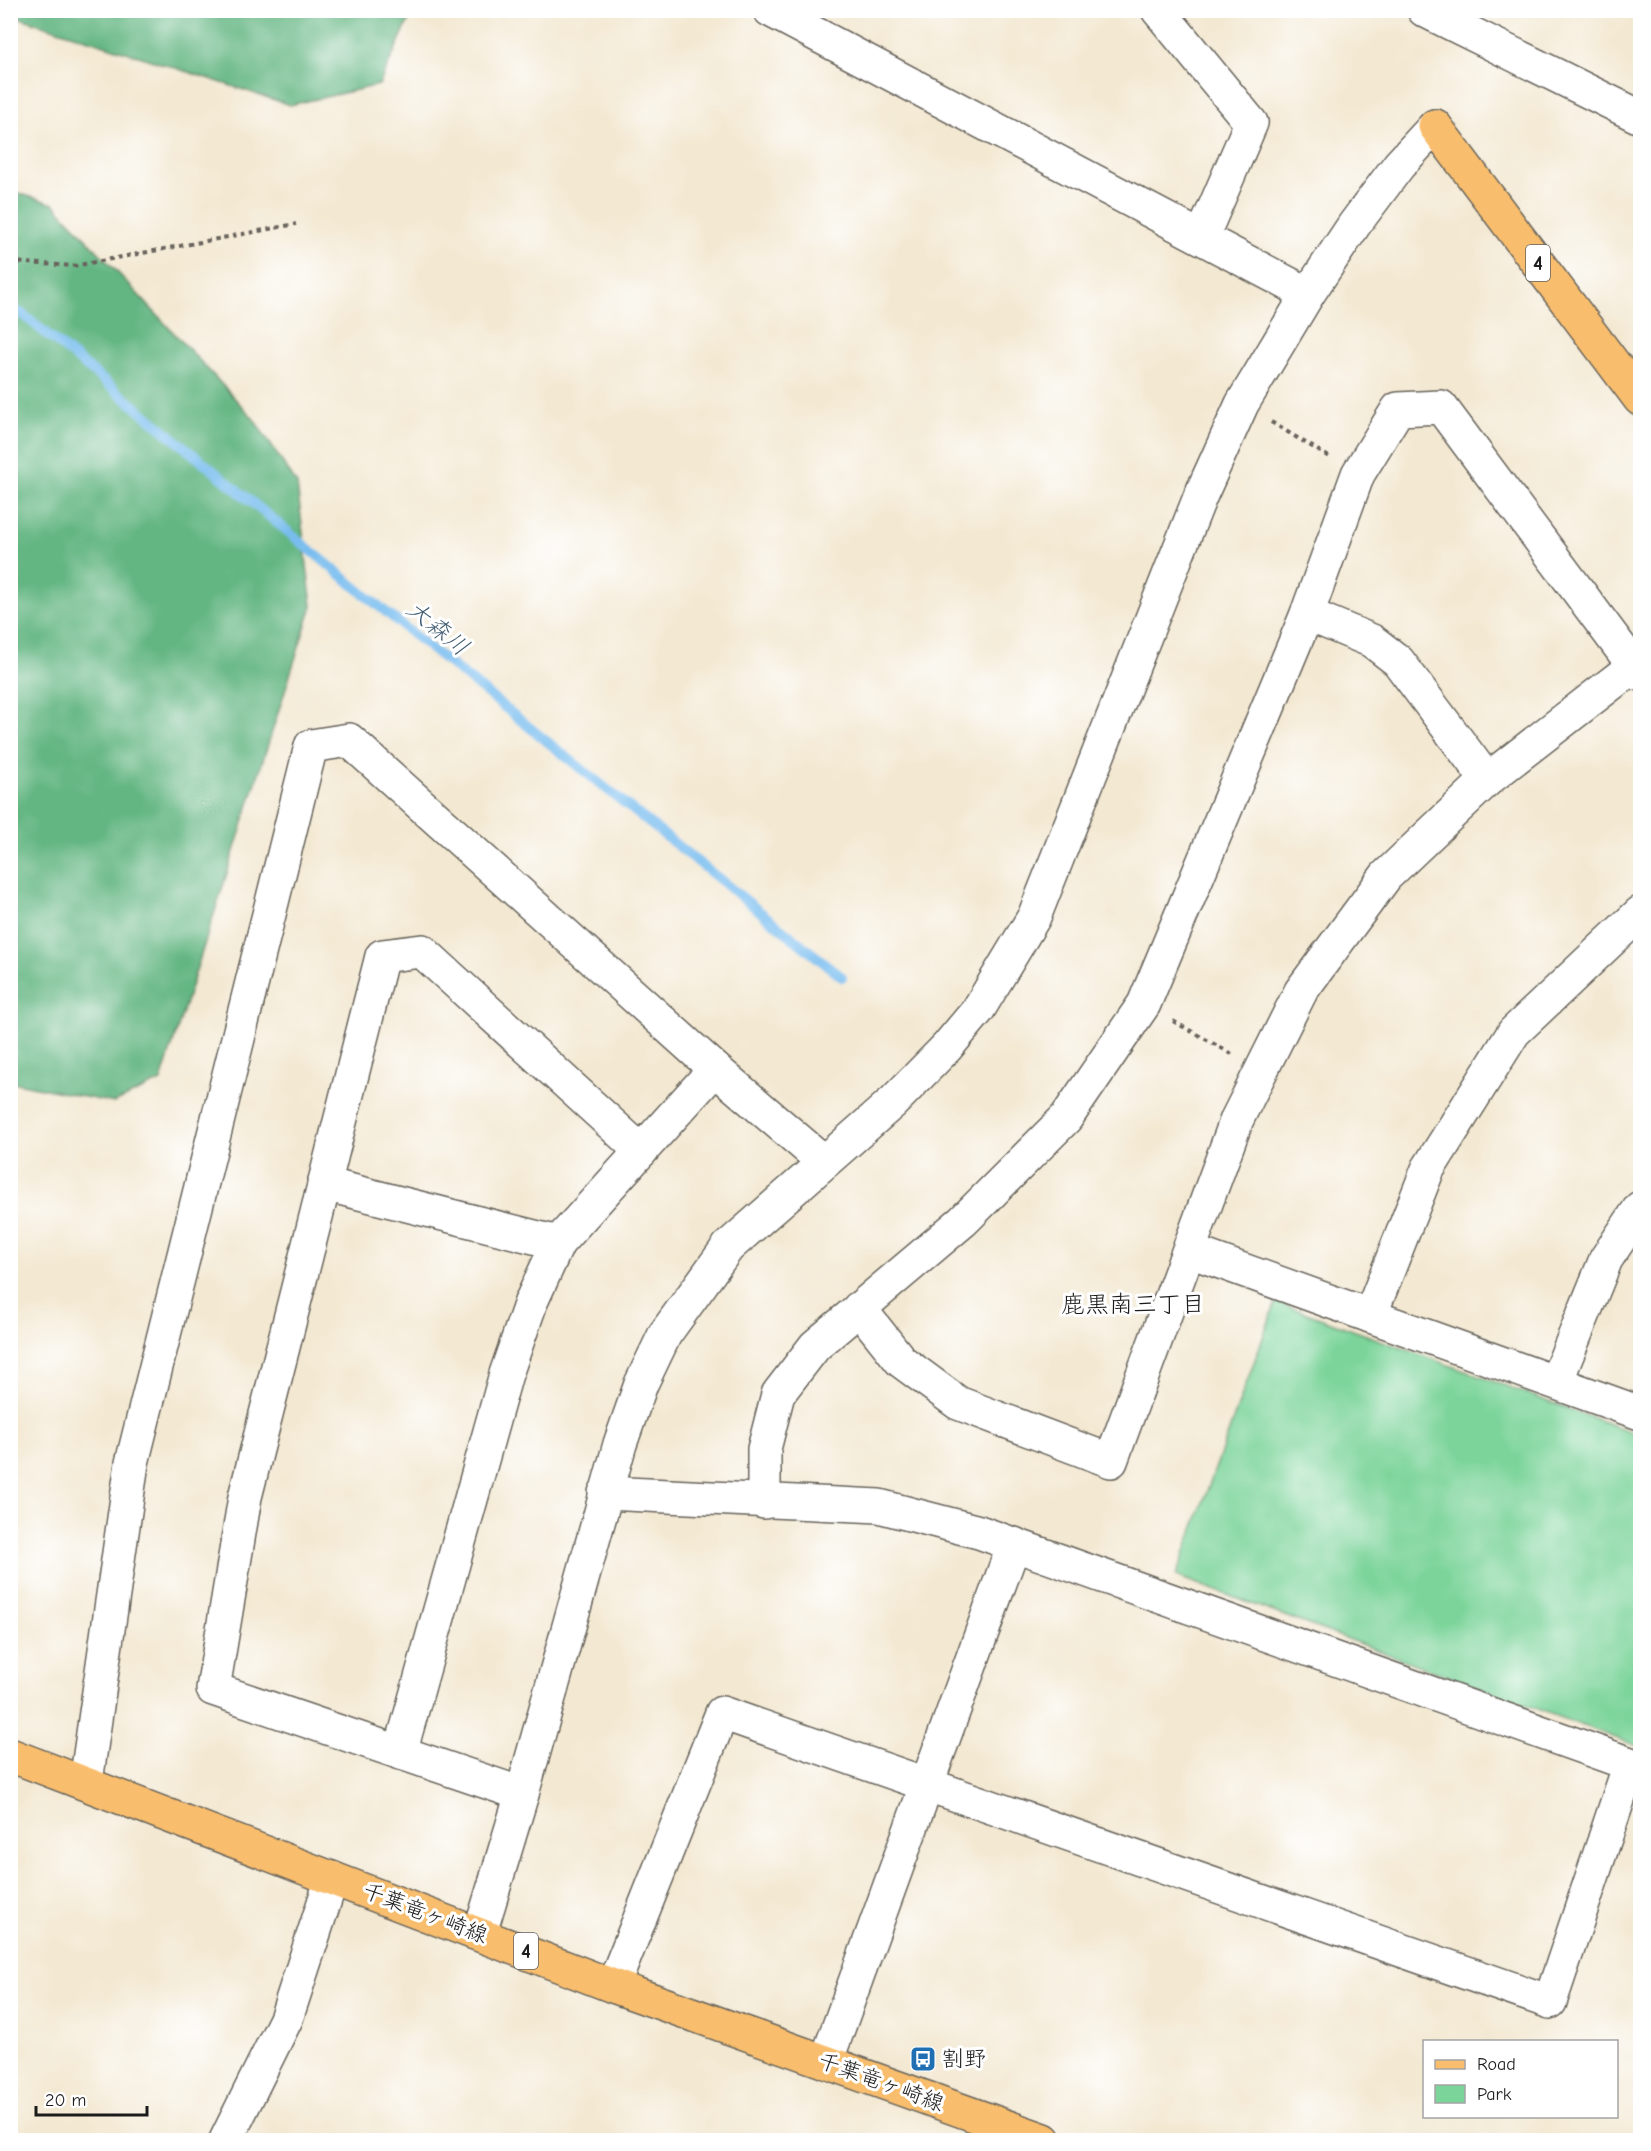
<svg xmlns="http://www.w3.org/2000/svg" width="1651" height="2151" font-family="'Comic Neue','Klee One',sans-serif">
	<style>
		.green { fill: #7bd49a; stroke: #4c785b; stroke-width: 1.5 }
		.forest { fill: #64b682; stroke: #40694f; stroke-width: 1.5 }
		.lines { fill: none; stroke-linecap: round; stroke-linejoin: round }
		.stream { stroke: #78bdef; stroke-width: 10 }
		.minor-casing { stroke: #67635b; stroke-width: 36 }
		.major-casing { stroke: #67635b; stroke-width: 36 }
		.path { stroke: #67635b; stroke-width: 4; stroke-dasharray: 4.5 4.5; stroke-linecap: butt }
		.minor { stroke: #fff; stroke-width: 33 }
		.major { stroke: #f9be6d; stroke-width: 33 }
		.labels { text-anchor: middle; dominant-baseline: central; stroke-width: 6; stroke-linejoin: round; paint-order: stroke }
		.shield { fill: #fff; stroke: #606060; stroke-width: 1.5 }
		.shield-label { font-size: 21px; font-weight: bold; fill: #1c1c1c }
		.street-label { font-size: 22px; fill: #1c1c1c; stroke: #fff }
		.poi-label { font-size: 22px; fill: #1c1c1c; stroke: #fff; text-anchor: start }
		.water-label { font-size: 24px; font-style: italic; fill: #415c70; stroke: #fff }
		.neighbourhood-label { font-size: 24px; fill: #1c1c1c; stroke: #fff }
	</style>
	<rect width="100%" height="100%" fill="#fff"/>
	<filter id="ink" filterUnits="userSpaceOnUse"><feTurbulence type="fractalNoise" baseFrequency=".0167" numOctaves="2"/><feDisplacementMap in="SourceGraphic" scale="12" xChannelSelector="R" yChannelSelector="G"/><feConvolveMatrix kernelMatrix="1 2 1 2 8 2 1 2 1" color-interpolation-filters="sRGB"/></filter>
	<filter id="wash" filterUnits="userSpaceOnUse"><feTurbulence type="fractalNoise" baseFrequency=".008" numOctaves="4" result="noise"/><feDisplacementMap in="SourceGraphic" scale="24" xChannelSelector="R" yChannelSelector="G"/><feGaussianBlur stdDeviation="1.35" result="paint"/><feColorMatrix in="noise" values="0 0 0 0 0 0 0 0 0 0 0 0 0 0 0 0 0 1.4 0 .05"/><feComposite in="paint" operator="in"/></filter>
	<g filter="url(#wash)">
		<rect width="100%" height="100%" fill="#f3e8d1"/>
		<path class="green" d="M 1276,1302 L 1640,1435 L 1640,1747 L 1176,1576 Z"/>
		<g class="forest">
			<path d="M 11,10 L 413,10 L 413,11 L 379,85 L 290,105 L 11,15 Z"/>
			<path d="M 11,191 L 54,204 L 253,418 L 297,484 L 312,606 L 161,1081 L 114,1103 L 11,1082 Z"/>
		</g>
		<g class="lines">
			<path class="stream" d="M 10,310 L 21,313 L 425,644 L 842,977"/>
		</g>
	</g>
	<g filter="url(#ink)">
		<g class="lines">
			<g class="minor-casing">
				<g id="minor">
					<path d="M 770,10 L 1308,294"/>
					<path d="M 1158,10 L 1251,123 L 1202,237"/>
					<path d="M 1424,10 L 1640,117"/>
					<path d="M 1307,614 L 1372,641 L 1398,661 L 1487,780"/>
					<path d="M 324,1184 L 558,1243"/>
					<path d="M 1190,1251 L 1640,1413"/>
					<path d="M 859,1308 L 901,1361 L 958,1403 L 1111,1461 L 1237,1119 L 1301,991 L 1386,876 L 1487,780 L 1634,666"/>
					<path d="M 1370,1316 L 1428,1169 L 1514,1032 L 1640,913"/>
					<path d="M 1556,1382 L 1606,1259 L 1640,1208"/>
					<path d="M 605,1493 L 879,1506 L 979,1532 L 1630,1764 L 1550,2002 L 722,1713 L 613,1986"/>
					<path d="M 764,1502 L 764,1449 L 778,1394 L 815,1346 L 963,1221 L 1066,1118 L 1144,1004 L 1307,614 L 1358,474 L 1398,409 L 1441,407 L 1640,674"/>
					<path d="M 400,1753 L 506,1374 L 531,1302 L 558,1243 L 715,1069"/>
					<path d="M 86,1782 L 132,1463 L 311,746 L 349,740 L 715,1069 L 824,1162"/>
					<path d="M 522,1794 L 213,1689 L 245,1497 L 382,956 L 422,951 L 641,1151"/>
					<path d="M 480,1933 L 522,1794 L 620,1444 L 641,1384 L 665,1334 L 728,1247 L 893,1102 L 947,1047 L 978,1010 L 1034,917 L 1200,497 L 1242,404 L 1308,294 L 1354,225 L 1399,165 L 1435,126"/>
					<path d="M 826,2062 L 1014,1544"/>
					<path d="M 226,2140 L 286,2019 L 332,1878"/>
				</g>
			</g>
			<g class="major-casing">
				<g id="major">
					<path d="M 1435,126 L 1640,399"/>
					<path d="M 10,1755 L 613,1986 L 1044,2140"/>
				</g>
			</g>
			<g class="path">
				<path d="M 10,262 L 74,266 L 296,224"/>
				<path d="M 1271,422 L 1329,457"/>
				<path d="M 1173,1021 L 1232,1054"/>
			</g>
			<use href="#minor" class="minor"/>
			<use href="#major" class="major"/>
		</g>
	</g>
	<defs>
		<g id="bus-square" transform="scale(1.35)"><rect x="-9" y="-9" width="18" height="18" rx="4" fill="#1f6fb2" stroke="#fff"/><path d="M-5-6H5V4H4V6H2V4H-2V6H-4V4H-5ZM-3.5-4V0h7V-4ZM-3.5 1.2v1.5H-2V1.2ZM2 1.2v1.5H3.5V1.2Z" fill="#fff"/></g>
	</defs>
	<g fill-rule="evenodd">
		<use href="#bus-square" x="923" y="2059"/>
	</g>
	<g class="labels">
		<g class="shield">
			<rect x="1526" y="245" width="24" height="36" rx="4.5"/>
			<rect x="514" y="1933" width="24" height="36" rx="4.5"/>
		</g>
		<g class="shield-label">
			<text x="1538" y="263">4</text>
			<text x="526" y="1951">4</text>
		</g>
		<g class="street-label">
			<text transform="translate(425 1913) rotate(21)">千葉竜ヶ崎線</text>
			<text transform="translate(881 2082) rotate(20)">千葉竜ヶ崎線</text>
		</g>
		<g class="poi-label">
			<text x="942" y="2059">割野</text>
		</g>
		<g class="water-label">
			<text transform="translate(438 628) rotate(39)">大森川</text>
		</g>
		<g class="neighbourhood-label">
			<text x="1133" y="1304">鹿黒南三丁目</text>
		</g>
	</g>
	<rect width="1651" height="2151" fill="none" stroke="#fff" stroke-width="36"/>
	<rect x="1423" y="2040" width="195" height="78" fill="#ffffff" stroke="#a4a4a4" stroke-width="1.5"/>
	<rect x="1435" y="2060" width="30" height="9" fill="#f9be6d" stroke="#a4a4a4" stroke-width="1.5"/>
	<text x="1477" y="2070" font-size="18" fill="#1c1c1c">Road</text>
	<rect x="1435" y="2085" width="30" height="18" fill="#7bd49a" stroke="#a4a4a4" stroke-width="1.5"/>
	<text x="1477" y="2100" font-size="18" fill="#1c1c1c">Park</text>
	<path d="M36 2106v9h111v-9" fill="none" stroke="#1c1c1c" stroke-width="3"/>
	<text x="45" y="2106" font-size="18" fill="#1c1c1c" stroke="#ffffff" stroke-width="4.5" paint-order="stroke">20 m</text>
</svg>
